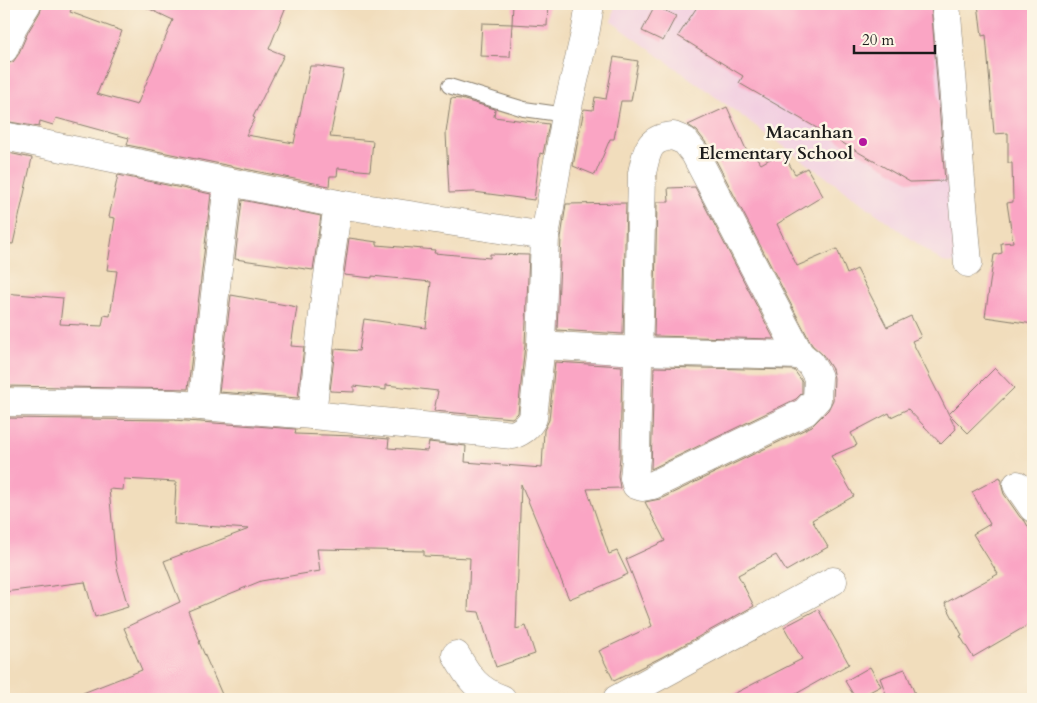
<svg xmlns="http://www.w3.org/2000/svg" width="1037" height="703" font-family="Cardo,serif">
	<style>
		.built { fill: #f2cfe1 }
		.building { fill: #faa5c4 }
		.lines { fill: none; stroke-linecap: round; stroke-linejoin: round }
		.service-casing { stroke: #867c6c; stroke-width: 16 }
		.minor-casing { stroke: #867c6c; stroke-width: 29 }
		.service { stroke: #fff; stroke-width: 14 }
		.minor { stroke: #fff; stroke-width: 28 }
		.poi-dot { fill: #b5179e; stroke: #fcf5e5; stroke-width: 2 }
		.labels { text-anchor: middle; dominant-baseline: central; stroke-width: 5; stroke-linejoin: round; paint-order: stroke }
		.poi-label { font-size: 18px; font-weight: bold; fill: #1c1c1c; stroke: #fcf5e5; text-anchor: end }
	</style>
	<rect width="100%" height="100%" fill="#fcf5e5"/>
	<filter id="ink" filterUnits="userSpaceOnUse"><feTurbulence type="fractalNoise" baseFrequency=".02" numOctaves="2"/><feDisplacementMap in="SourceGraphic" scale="10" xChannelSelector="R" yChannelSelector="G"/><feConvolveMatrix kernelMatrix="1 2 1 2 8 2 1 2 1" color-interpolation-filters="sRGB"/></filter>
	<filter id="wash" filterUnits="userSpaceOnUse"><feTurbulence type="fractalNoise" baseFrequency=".0096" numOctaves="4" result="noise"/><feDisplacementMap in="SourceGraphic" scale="20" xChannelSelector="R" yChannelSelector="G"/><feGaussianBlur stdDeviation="1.12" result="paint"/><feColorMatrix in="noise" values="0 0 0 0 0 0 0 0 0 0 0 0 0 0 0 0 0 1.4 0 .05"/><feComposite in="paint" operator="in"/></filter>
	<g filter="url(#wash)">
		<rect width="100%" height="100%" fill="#f1ddbc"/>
		<path class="built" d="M 615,4 L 939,4 L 959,264 L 943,262 L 612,22 Z"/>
		<g id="blocks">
			<g class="building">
				<path d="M 43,4 L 74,4 L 70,12 L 122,31 L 97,94 L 137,105 L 173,20 L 139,4 L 287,4 L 269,49 L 284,55 L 253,117 L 255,118 L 246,135 L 294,143 L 310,66 L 319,66 L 344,70 L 330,137 L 373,141 L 370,171 L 338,168 L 337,176 L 330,176 L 329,186 L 127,145 L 129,138 L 56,118 L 53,125 L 40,121 L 39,127 L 4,121 L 4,64 L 13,62 L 18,55 L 28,32 L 40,12 Z"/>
				<path d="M 513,4 L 548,4 L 547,26 L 512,24 Z"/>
				<path d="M 699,4 L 931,4 L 945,181 L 910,182 L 739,83 L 743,76 L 678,36 Z"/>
				<path d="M 978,4 L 1033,4 L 1033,324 L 985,317 L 994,255 L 1002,253 L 1001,243 L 1013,242 L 1007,203 L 1013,202 L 1012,163 L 1008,163 L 1008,133 L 994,134 L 986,35 L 982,36 Z"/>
				<path d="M 655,6 L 676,16 L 663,41 L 642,31 Z"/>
				<path d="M 482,23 L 512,24 L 510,57 L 480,56 Z"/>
				<path d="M 614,57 L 638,61 L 631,101 L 621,101 L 614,139 L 610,139 L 595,175 L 573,166 L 584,109 L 593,110 L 595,97 L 606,99 Z"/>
				<path d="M 451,98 L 461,99 L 495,109 L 494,117 L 549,124 L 543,154 L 540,153 L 534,200 L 474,192 L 449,193 L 446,133 Z"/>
				<path d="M 727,107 L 749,156 L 754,154 L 761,164 L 782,152 L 795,174 L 807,168 L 823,196 L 777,224 L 797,266 L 837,249 L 847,274 L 857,269 L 887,327 L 911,316 L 921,337 L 912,341 L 956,429 L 941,444 L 908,409 L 891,417 L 889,413 L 851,433 L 857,445 L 831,456 L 854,496 L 812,520 L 828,547 L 786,571 L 776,555 L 738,575 L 754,606 L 662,657 L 614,681 L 599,651 L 652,626 L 626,559 L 665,541 L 645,502 L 660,499 L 812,426 L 828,410 L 833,400 L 834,378 L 832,369 L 823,355 L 812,345 L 709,147 L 697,131 L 688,125 Z"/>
				<path d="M 4,152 L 32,158 L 13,244 L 4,243 Z"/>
				<path d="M 118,175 L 211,194 L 188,389 L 4,386 L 4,293 L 63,298 L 60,324 L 102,326 L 104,315 L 110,316 L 117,271 L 107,270 L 115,218 L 109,217 Z"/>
				<path d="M 695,187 L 774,339 L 654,336 L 657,202 L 669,202 L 668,188 Z"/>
				<path d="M 242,200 L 321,216 L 313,270 L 235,259 Z"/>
				<path d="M 626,203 L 623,334 L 557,330 L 561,238 L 566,204 Z"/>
				<path d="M 349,238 L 377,242 L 377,245 L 435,250 L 434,253 L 490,258 L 490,254 L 529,255 L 525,344 L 518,413 L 516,415 L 512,418 L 434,411 L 438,391 L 386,385 L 386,390 L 354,386 L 354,392 L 330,391 L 335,349 L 359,351 L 364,319 L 426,328 L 431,282 L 372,276 L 372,278 L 344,275 Z"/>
				<path d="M 231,295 L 297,307 L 291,346 L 304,347 L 298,398 L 219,392 Z"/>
				<path d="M 555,362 L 622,366 L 620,457 L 618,476 L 620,488 L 587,489 L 609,554 L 617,551 L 628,574 L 591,591 L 591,590 L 569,599 L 521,484 L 516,629 L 526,626 L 535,654 L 496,667 L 479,612 L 468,611 L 470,558 L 424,556 L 424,551 L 317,549 L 320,571 L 261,581 L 188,611 L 200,641 L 199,642 L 224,699 L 71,699 L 70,698 L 142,670 L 124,628 L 180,602 L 164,561 L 249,529 L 174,524 L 176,482 L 124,479 L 123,490 L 109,489 L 116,564 L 128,607 L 95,617 L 85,582 L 4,592 L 4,418 L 173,420 L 296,429 L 295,434 L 355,436 L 389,439 L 388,448 L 427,451 L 429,442 L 466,446 L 465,462 L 542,468 L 544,430 L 549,420 Z"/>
				<path d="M 654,367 L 794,370 L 802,381 L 802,393 L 796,399 L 651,469 Z"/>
				<path d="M 995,368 L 1014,388 L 968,433 L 949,414 Z"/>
				<path d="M 1000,477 L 1002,481 L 1002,487 L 1004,494 L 1020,517 L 1025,521 L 1033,536 L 1033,622 L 973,657 L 960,636 L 962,635 L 945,603 L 998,574 L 973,534 L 990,524 L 972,492 Z"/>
				<path d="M 818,609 L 849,664 L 787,699 L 724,699 L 802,659 L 784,627 Z"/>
				<path d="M 870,667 L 881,686 L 856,699 L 845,681 Z"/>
				<path d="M 905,669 L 917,699 L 888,699 L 880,678 Z"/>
			</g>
		</g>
	</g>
	<g filter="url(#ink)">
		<use href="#blocks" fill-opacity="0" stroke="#867c6c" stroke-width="1"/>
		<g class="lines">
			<g class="service-casing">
				<path id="service" d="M 449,86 L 524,109 L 566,115"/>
			</g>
			<g class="minor-casing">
				<g id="minor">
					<path d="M 946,4 L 968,263"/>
					<path d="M 4,49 L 14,25 L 27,4"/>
					<path d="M 4,136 L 338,204 L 545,236"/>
					<path d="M 673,136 L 685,141 L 695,154 L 800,355 L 810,363 L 818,377 L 817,399 L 805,412 L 653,485 L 642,487 L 636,485 L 634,478 L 636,458 L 642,173 C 647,151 648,138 673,136 Z"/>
					<path d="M 541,345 L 637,351 L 800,355"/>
					<path d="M 4,402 L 174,404 L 312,415 L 513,435 C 523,431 528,427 533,418 L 541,345 L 545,236 L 566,115 L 586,29 L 590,4"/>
					<path d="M 202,406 L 228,183"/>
					<path d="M 312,415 L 324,305 L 338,204"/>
					<path d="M 1017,485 L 1033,508"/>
					<path d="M 456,655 C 469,678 477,690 502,699"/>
					<path d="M 617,699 L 833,581"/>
				</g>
			</g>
			<use href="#service" class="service"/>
			<use href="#minor" class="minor"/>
		</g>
	</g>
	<circle class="poi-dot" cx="863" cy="142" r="5"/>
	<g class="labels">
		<g class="poi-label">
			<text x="853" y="132">Macanhan<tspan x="853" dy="21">Elementary School</tspan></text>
		</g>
	</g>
	<rect width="1037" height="703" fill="none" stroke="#fcf5e5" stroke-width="20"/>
	<path d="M854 45v8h81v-8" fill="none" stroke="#1c1c1c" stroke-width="2.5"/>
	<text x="862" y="45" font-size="15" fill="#1c1c1c" stroke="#fcf5e5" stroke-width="4" paint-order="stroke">20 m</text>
</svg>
